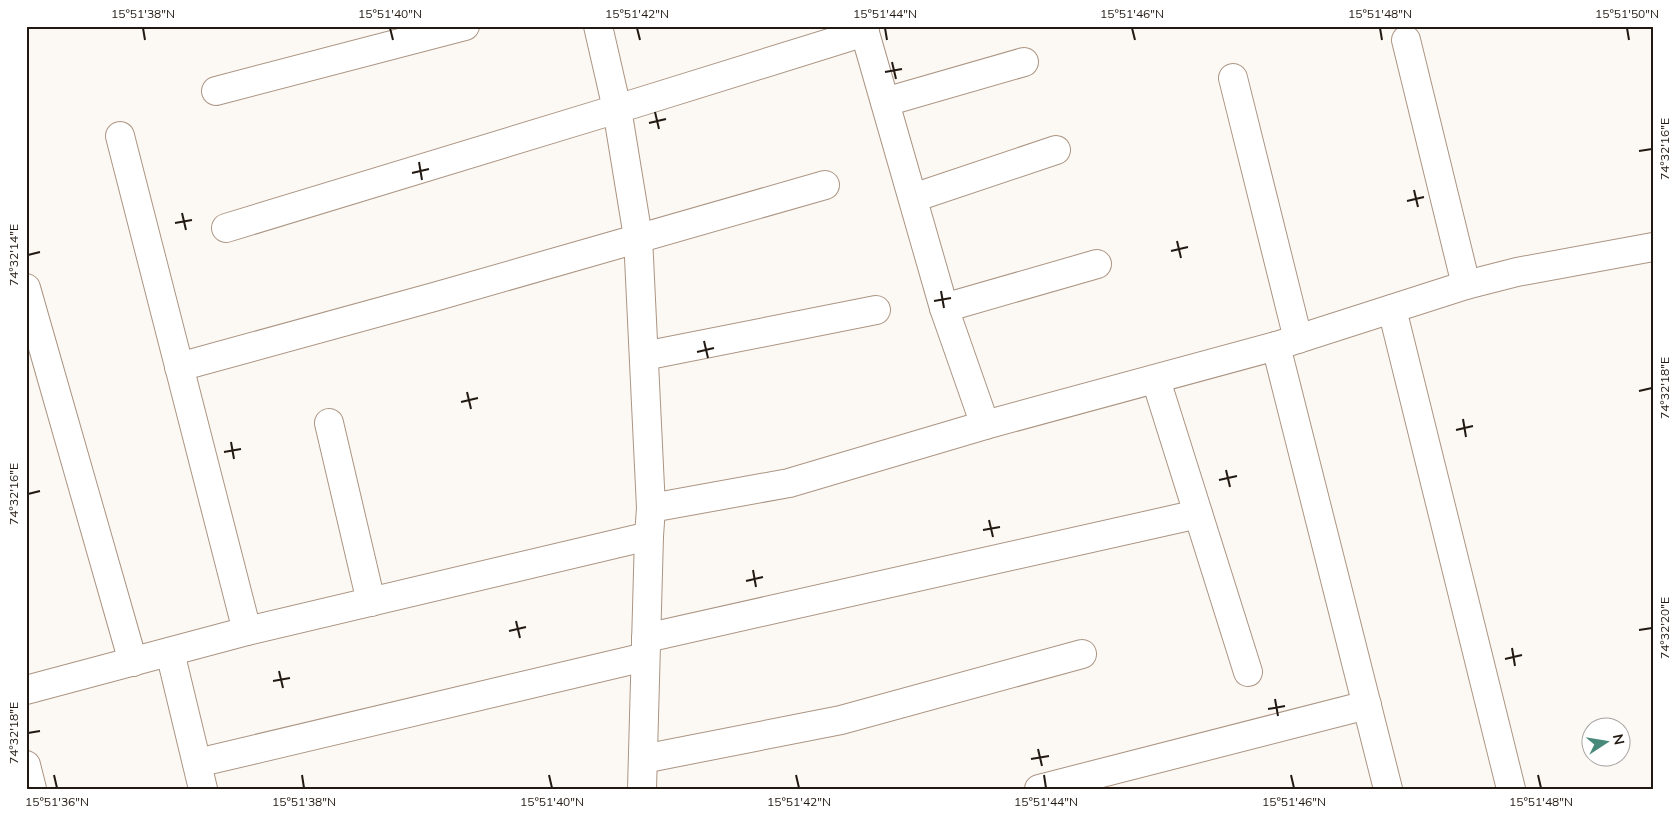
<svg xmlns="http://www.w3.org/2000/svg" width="1679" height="815" font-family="Mulish,sans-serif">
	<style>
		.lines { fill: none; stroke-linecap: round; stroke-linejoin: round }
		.minor-casing { stroke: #ab9583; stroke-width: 30 }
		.minor { stroke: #fff; stroke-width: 28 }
		.ticks { fill: none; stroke: #221912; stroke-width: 2 }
		.neatline { fill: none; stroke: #221912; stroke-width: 2 }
		.ticks-label { font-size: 12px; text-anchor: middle; fill: #221912 }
	</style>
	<rect width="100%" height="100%" fill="#fcf8f4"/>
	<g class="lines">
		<g class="minor-casing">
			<g id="minor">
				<path d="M 598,26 L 617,109 L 638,237 L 651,508 L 649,536 L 642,789"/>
				<path d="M 863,26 L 944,308 L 985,425"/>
				<path d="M 1406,40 L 1466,285"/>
				<path d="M 1233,78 L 1298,339"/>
				<path d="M 216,91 L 465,26"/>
				<path d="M 885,102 L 1024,62"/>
				<path d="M 120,136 L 247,631"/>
				<path d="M 913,198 L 1056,150"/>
				<path d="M 226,228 L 617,109 L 865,32"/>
				<path d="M 26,288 L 133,662"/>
				<path d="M 944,308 L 1097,264"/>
				<path d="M 1392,309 L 1511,789"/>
				<path d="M 1276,346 L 1388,789"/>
				<path d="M 644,356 L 876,310"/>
				<path d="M 179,367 L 434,297 L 825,185"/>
				<path d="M 1156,380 L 1248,672"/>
				<path d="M 329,423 L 371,602"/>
				<path d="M 651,508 L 789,483 L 985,425 L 1276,346 L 1466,285 L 1517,272 L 1653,247"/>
				<path d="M 646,638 L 1198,514"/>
				<path d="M 170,652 L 203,789"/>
				<path d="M 26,690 L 247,631 L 649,536"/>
				<path d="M 643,759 L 841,720 L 1082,654"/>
				<path d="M 197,763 L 645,657"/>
				<path d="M 26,765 L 32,789"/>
				<path d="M 1039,789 L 1367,705"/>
			</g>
		</g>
		<use href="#minor" class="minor"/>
	</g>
	<path class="ticks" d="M 143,28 L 145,40M 390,28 L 393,40M 637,28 L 640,40M 885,28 L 887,40M 1132,28 L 1135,40M 1380,28 L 1382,40M 1627,28 L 1629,40M 892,62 L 896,79M 885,72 L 902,69M 655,112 L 659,129M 649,123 L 666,119M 1639,151 L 1652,149M 419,162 L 422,180M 412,173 L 429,169M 1414,190 L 1418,207M 1407,201 L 1424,197M 182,213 L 186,230M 175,223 L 192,220M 1177,241 L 1181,258M 1171,251 L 1188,247M 28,255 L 40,252M 941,291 L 944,308M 934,301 L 951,298M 704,341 L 708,358M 697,352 L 714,348M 1639,391 L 1652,388M 467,392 L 471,409M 461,402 L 478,398M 1463,419 L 1466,437M 1456,430 L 1473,426M 231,442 L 234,459M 224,452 L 241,449M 1226,470 L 1230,487M 1219,480 L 1237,476M 28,494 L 40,491M 989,520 L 993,537M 983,530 L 1000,527M 753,570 L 756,587M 746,581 L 763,577M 516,621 L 520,638M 1639,630 L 1652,628M 509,631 L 526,627M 1512,648 L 1515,666M 1505,659 L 1522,655M 279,671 L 283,688M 273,681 L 290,678M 1275,699 L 1278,716M 1268,709 L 1285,706M 28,733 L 40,731M 1038,749 L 1042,766M 1031,759 L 1049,756M 54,775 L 57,788M 302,775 L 304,788M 549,775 L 552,788M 796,775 L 799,788M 1044,775 L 1046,788M 1291,775 L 1294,788M 1538,775 L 1541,788"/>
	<rect width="1679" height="815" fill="none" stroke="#ffffff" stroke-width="55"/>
	<g transform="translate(1606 742) rotate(78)"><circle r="24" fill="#ffffff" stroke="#a7a3a0"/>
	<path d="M0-4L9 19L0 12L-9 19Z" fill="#478a7c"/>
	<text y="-8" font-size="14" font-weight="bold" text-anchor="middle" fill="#221912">N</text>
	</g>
	<rect x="28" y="28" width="1624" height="760" class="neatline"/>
	<g class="ticks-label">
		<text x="143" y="18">15°51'38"N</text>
		<text x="390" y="18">15°51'40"N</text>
		<text x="637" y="18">15°51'42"N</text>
		<text x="885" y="18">15°51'44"N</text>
		<text x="1132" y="18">15°51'46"N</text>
		<text x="1380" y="18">15°51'48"N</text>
		<text x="1627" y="18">15°51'50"N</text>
		<text transform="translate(1665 149) rotate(-90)" y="4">74°32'16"E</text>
		<text transform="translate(14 255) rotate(-90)" y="4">74°32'14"E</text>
		<text transform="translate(1665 388) rotate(-90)" y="4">74°32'18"E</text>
		<text transform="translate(14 494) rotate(-90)" y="4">74°32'16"E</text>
		<text transform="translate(1665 628) rotate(-90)" y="4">74°32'20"E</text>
		<text transform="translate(14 733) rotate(-90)" y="4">74°32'18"E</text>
		<text x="57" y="806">15°51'36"N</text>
		<text x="304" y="806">15°51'38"N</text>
		<text x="552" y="806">15°51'40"N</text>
		<text x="799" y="806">15°51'42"N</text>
		<text x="1046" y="806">15°51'44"N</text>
		<text x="1294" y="806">15°51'46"N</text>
		<text x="1541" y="806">15°51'48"N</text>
	</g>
</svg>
